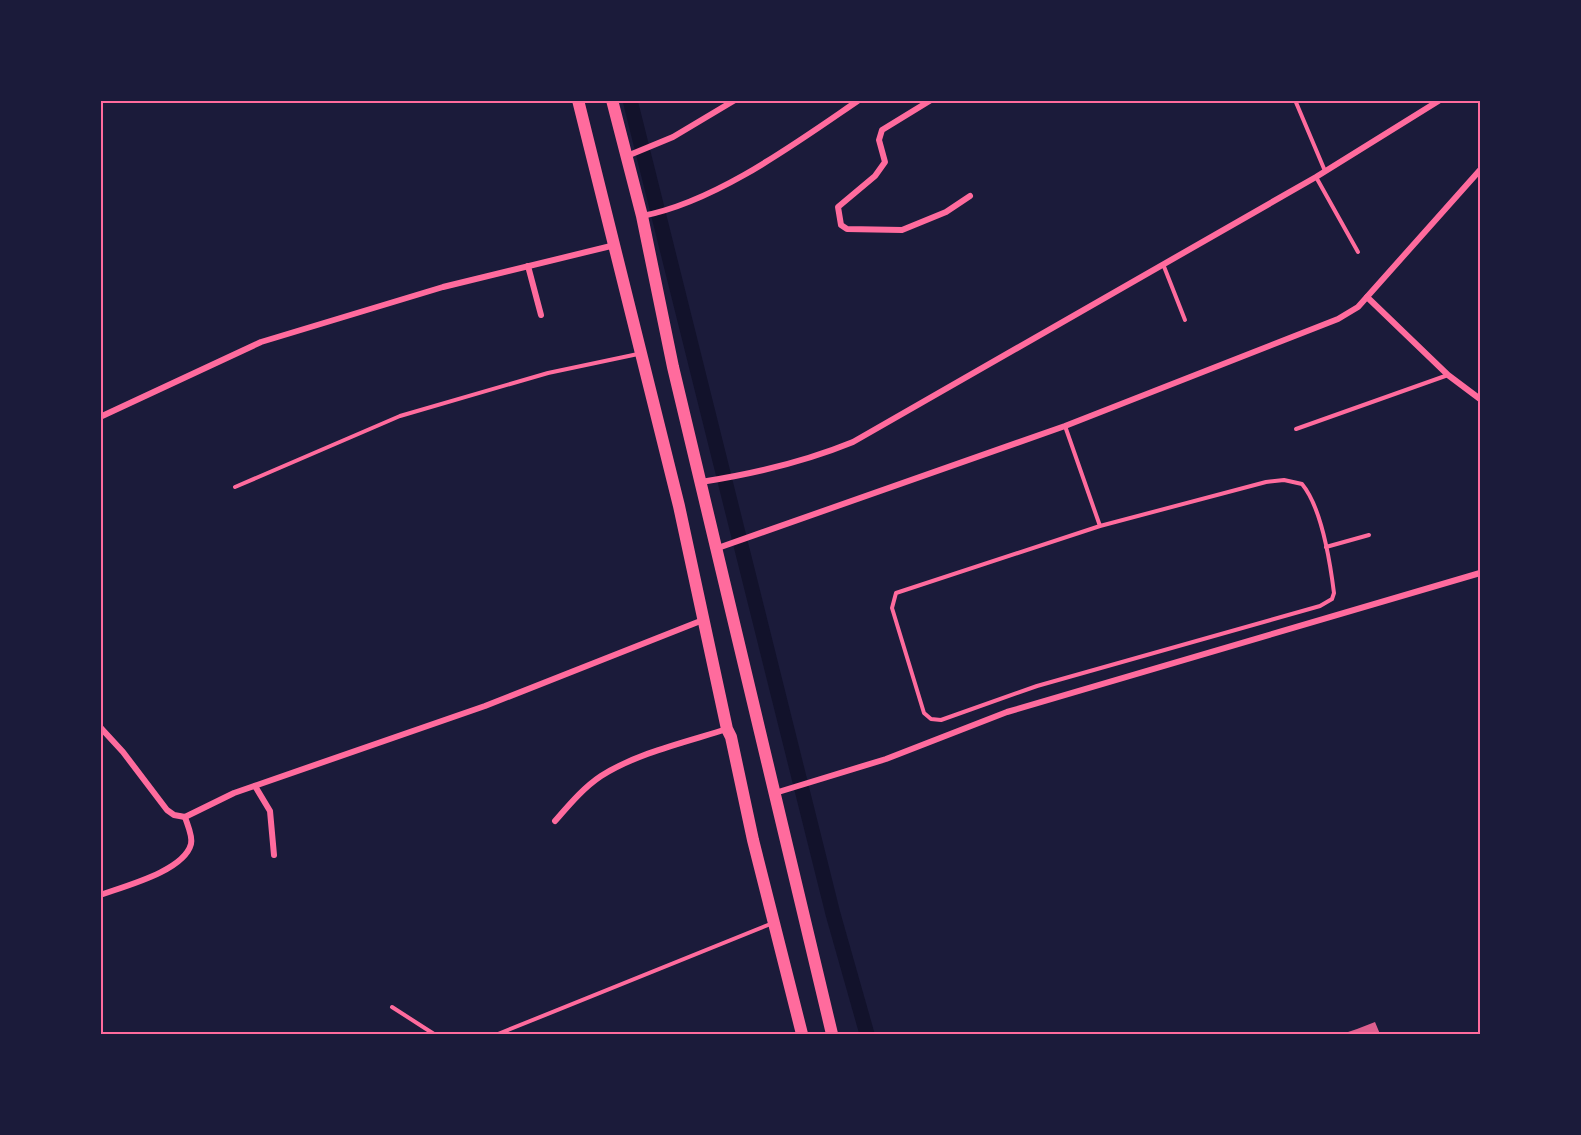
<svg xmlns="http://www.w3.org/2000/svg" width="1581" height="1135" font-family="Merriweather,serif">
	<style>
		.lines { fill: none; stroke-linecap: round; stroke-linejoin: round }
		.canal { stroke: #12122b; stroke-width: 15 }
		.building { fill: #dd5f8e }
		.service { stroke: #ff6b9d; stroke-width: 4 }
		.minor { stroke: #ff6b9d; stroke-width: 6 }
		.primary { stroke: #ff6b9d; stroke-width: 12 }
		.neatline { fill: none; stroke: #ff6b9d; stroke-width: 2 }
	</style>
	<rect width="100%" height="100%" fill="#1b1b3a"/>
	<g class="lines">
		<path class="canal" d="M 630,100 L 833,914 L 867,1034"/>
	</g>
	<path class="building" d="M 1375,1022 L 1380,1034 L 1342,1034 L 1357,1029 Z"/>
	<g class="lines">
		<g class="service">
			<path d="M 1295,100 L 1325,171"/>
			<path d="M 1316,177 L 1358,252"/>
			<path d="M 1163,264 L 1185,320"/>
			<path d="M 1065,426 L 1100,526 L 1266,482 L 1284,480 L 1302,484 C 1322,508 1330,561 1334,593 L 1332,599 L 1320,606 L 1037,686 L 941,720 L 931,719 L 924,713 L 892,608 L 896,593 L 1100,526"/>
			<path d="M 1296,429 L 1448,375"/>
			<path d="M 235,487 L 400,416 L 548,373 L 638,354"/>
			<path d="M 1326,547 L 1369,535"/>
			<path d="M 392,1007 L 434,1034"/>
			<path d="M 498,1034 L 773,923"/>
		</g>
		<g class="minor">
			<path d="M 931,100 L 882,130 L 879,140 L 885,162 L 875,176 L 838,207 L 841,225 L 847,229 L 902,230 L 946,212 L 970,196"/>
			<path d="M 627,156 L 673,137 L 735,100"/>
			<path d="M 642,216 C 716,202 796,143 859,100"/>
			<path d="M 528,266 L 541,315"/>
			<path d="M 1367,297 L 1448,375 L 1480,399"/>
			<path d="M 100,417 L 261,342 L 443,287 L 615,245"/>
			<path d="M 701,482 C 753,474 804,462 853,442 L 1316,177 L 1440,100"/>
			<path d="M 715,549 L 1065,426 L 1338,319 L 1358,307 L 1480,170"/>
			<path d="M 100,727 L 123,752 L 167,810 L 174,815 L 185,817 L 234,793 L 485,706 L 703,620"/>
			<path d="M 255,786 L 270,811 L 274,855"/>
			<path d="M 775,793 L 886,759 L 1007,712 L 1480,573"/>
			<path d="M 555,821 C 569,805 583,788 601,776 C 637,753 686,742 727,729"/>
			<path d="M 100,895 C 125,886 184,871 191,844 C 193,836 187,824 185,817"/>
		</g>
		<g class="primary">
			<path d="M 578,100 L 679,506 L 727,729 L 731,737 L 753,840 L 802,1034"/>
			<path d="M 612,100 L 642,216 L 673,367 L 832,1034"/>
		</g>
	</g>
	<rect width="1581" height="1135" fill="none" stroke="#1b1b3a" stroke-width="204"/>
	<rect x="102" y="102" width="1377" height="931" class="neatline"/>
</svg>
